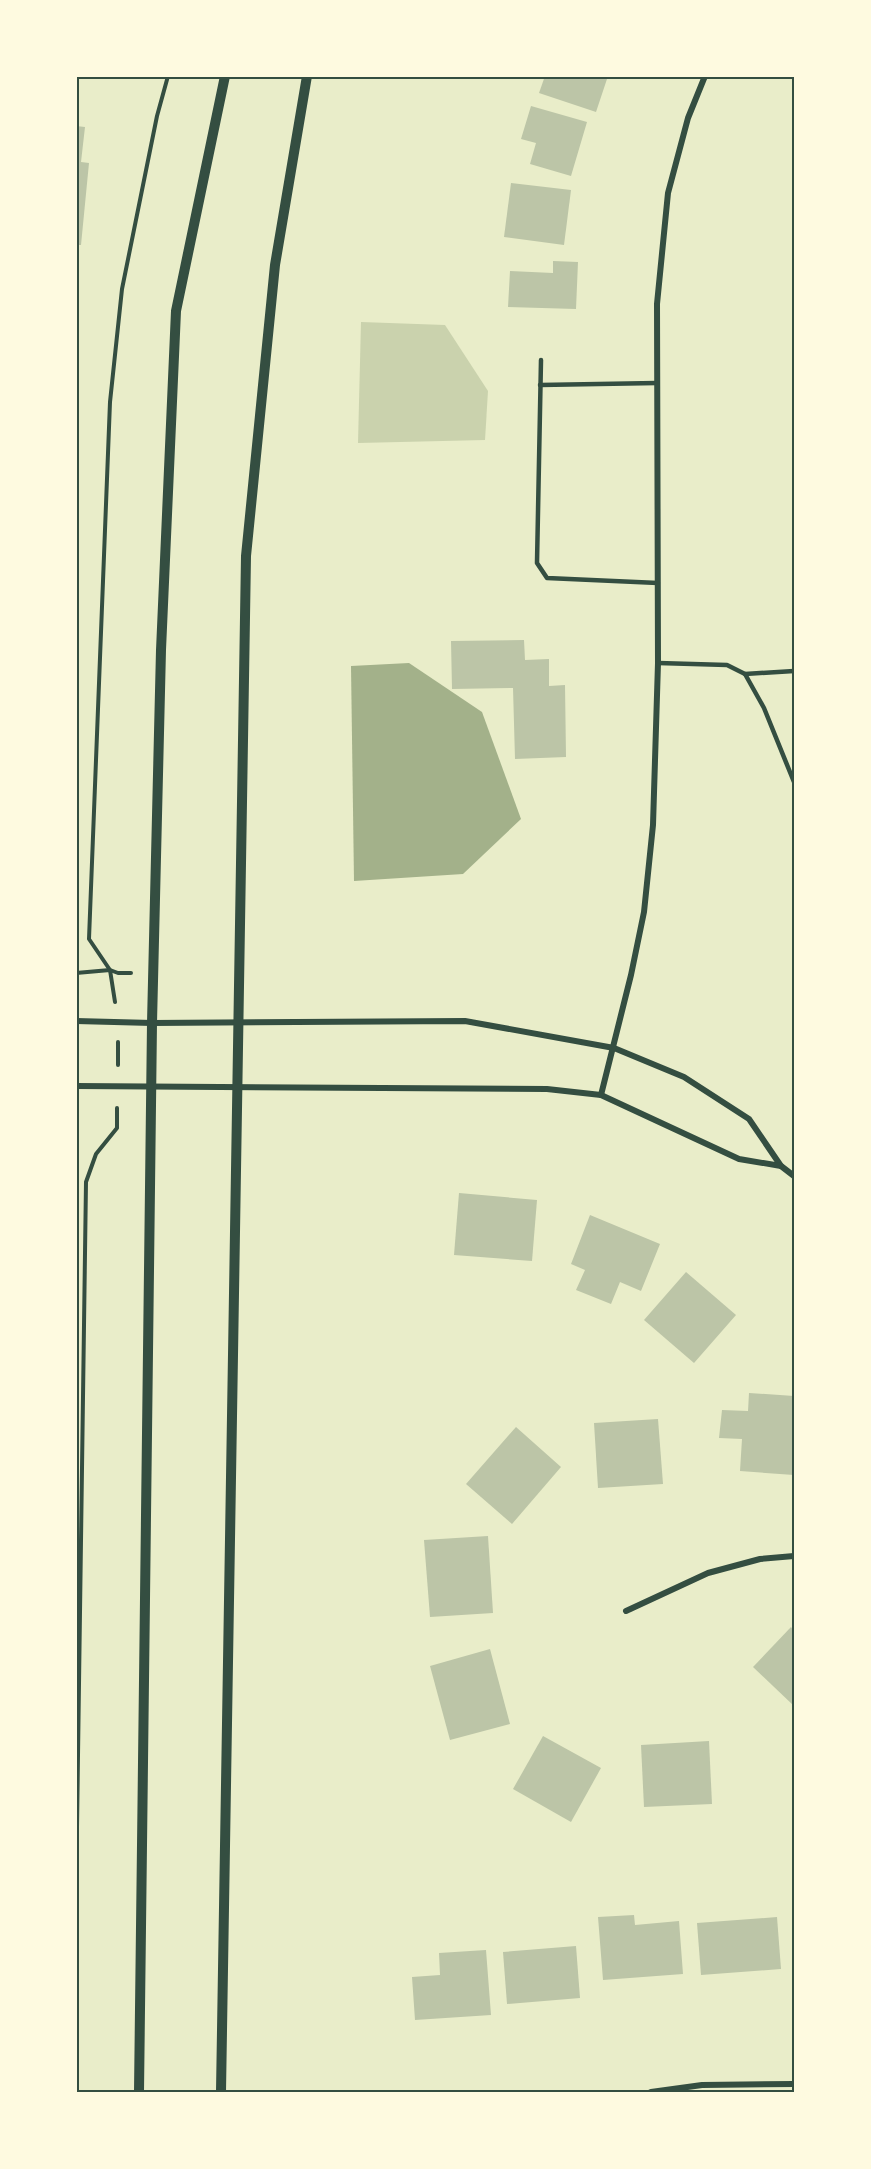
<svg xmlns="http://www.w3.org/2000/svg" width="871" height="2169" font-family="'Sofia Sans Condensed',sans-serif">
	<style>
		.green { fill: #cad2ad }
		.water { fill: #a3b18a }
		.building { fill: #bcc5a7 }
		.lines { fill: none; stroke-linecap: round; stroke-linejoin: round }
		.path { stroke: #344e41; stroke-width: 4 }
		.service { stroke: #344e41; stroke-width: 4.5 }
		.minor { stroke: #344e41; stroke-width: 6 }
		.tertiary { stroke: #344e41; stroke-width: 10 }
		.neatline { fill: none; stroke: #344e41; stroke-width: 2 }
	</style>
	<rect width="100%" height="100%" fill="#e9edc9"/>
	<path class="green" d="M 361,322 L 445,325 L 488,391 L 485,440 L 358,443 Z"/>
	<path class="water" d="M 409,663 L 482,712 L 521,819 L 463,874 L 354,881 L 351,666 Z"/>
	<g class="building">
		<path d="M 545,76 L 608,76 L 596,112 L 539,93 Z"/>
		<path d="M 531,106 L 587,122 L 571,176 L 530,164 L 536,143 L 521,139 Z"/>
		<path d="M 76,126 L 85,127 L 81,162 L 89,163 L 81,245 L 76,245 Z"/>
		<path d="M 511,183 L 571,190 L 564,245 L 504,237 Z"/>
		<path d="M 553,261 L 578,262 L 576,309 L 508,307 L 510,271 L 553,273 Z"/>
		<path d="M 524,640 L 525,660 L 549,659 L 549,686 L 565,685 L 566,757 L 515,759 L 513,688 L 452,689 L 451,641 Z"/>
		<path d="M 459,1193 L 537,1200 L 532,1261 L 454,1255 Z"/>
		<path d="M 590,1215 L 660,1244 L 641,1291 L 620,1282 L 611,1304 L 576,1290 L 585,1270 L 571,1264 Z"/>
		<path d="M 686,1272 L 736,1315 L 694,1363 L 644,1320 Z"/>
		<path d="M 749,1393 L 794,1396 L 794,1475 L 740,1471 L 742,1439 L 719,1438 L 722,1410 L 748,1411 Z"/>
		<path d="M 658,1419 L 663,1484 L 598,1488 L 594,1423 Z"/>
		<path d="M 516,1427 L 561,1467 L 512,1524 L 466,1484 Z"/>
		<path d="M 488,1536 L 493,1613 L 430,1617 L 424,1540 Z"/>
		<path d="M 791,1627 L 794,1631 L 794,1706 L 753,1667 Z"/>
		<path d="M 490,1649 L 510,1724 L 450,1740 L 430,1666 Z"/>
		<path d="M 543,1736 L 601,1768 L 571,1822 L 513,1789 Z"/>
		<path d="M 709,1741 L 712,1804 L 644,1807 L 641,1745 Z"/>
		<path d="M 634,1915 L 635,1925 L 679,1921 L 683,1974 L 603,1980 L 598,1917 Z"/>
		<path d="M 777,1917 L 781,1969 L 701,1975 L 697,1923 Z"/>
		<path d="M 576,1946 L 580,1998 L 507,2004 L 503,1952 Z"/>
		<path d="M 486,1950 L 491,2015 L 415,2020 L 412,1977 L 440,1975 L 439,1953 Z"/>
	</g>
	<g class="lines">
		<g class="path">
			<path d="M 76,973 L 110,970 L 118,973 L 131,973"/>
			<path d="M 115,1002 L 110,970 L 89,939 L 110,402 L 122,289 L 157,116 L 168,76"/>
			<path d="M 118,1065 L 118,1042"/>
			<path d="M 76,1899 L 86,1182 L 96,1154 L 117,1128 L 117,1108"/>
		</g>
		<g class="service">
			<path d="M 541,360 L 537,563 L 547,578 L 658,583"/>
			<path d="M 540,385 L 657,383"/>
			<path d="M 658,663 L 727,665 L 745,674 L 764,708 L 794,782"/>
			<path d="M 745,674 L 794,671"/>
		</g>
		<g class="minor">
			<path d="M 76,1021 L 152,1023 L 465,1021 L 614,1048 L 684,1077 L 749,1119 L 781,1166 L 794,1176"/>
			<path d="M 76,1086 L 547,1089 L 601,1095 L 739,1159 L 781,1166"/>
			<path d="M 601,1095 L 631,975 L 644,912 L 653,825 L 658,663 L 657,304 L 668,193 L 688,118 L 705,76"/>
			<path d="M 626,1611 L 708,1573 L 760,1559 L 794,1556"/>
			<path d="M 651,2092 L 702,2085 L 794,2084"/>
		</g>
		<g class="tertiary">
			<path d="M 139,2092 L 152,1023 L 161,650 L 176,311 L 225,76"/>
			<path d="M 221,2092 L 246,556 L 275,265 L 307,76"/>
		</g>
	</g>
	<rect width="871" height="2169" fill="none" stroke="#fefae0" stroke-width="156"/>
	<rect x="78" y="78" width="715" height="2013" class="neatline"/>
</svg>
